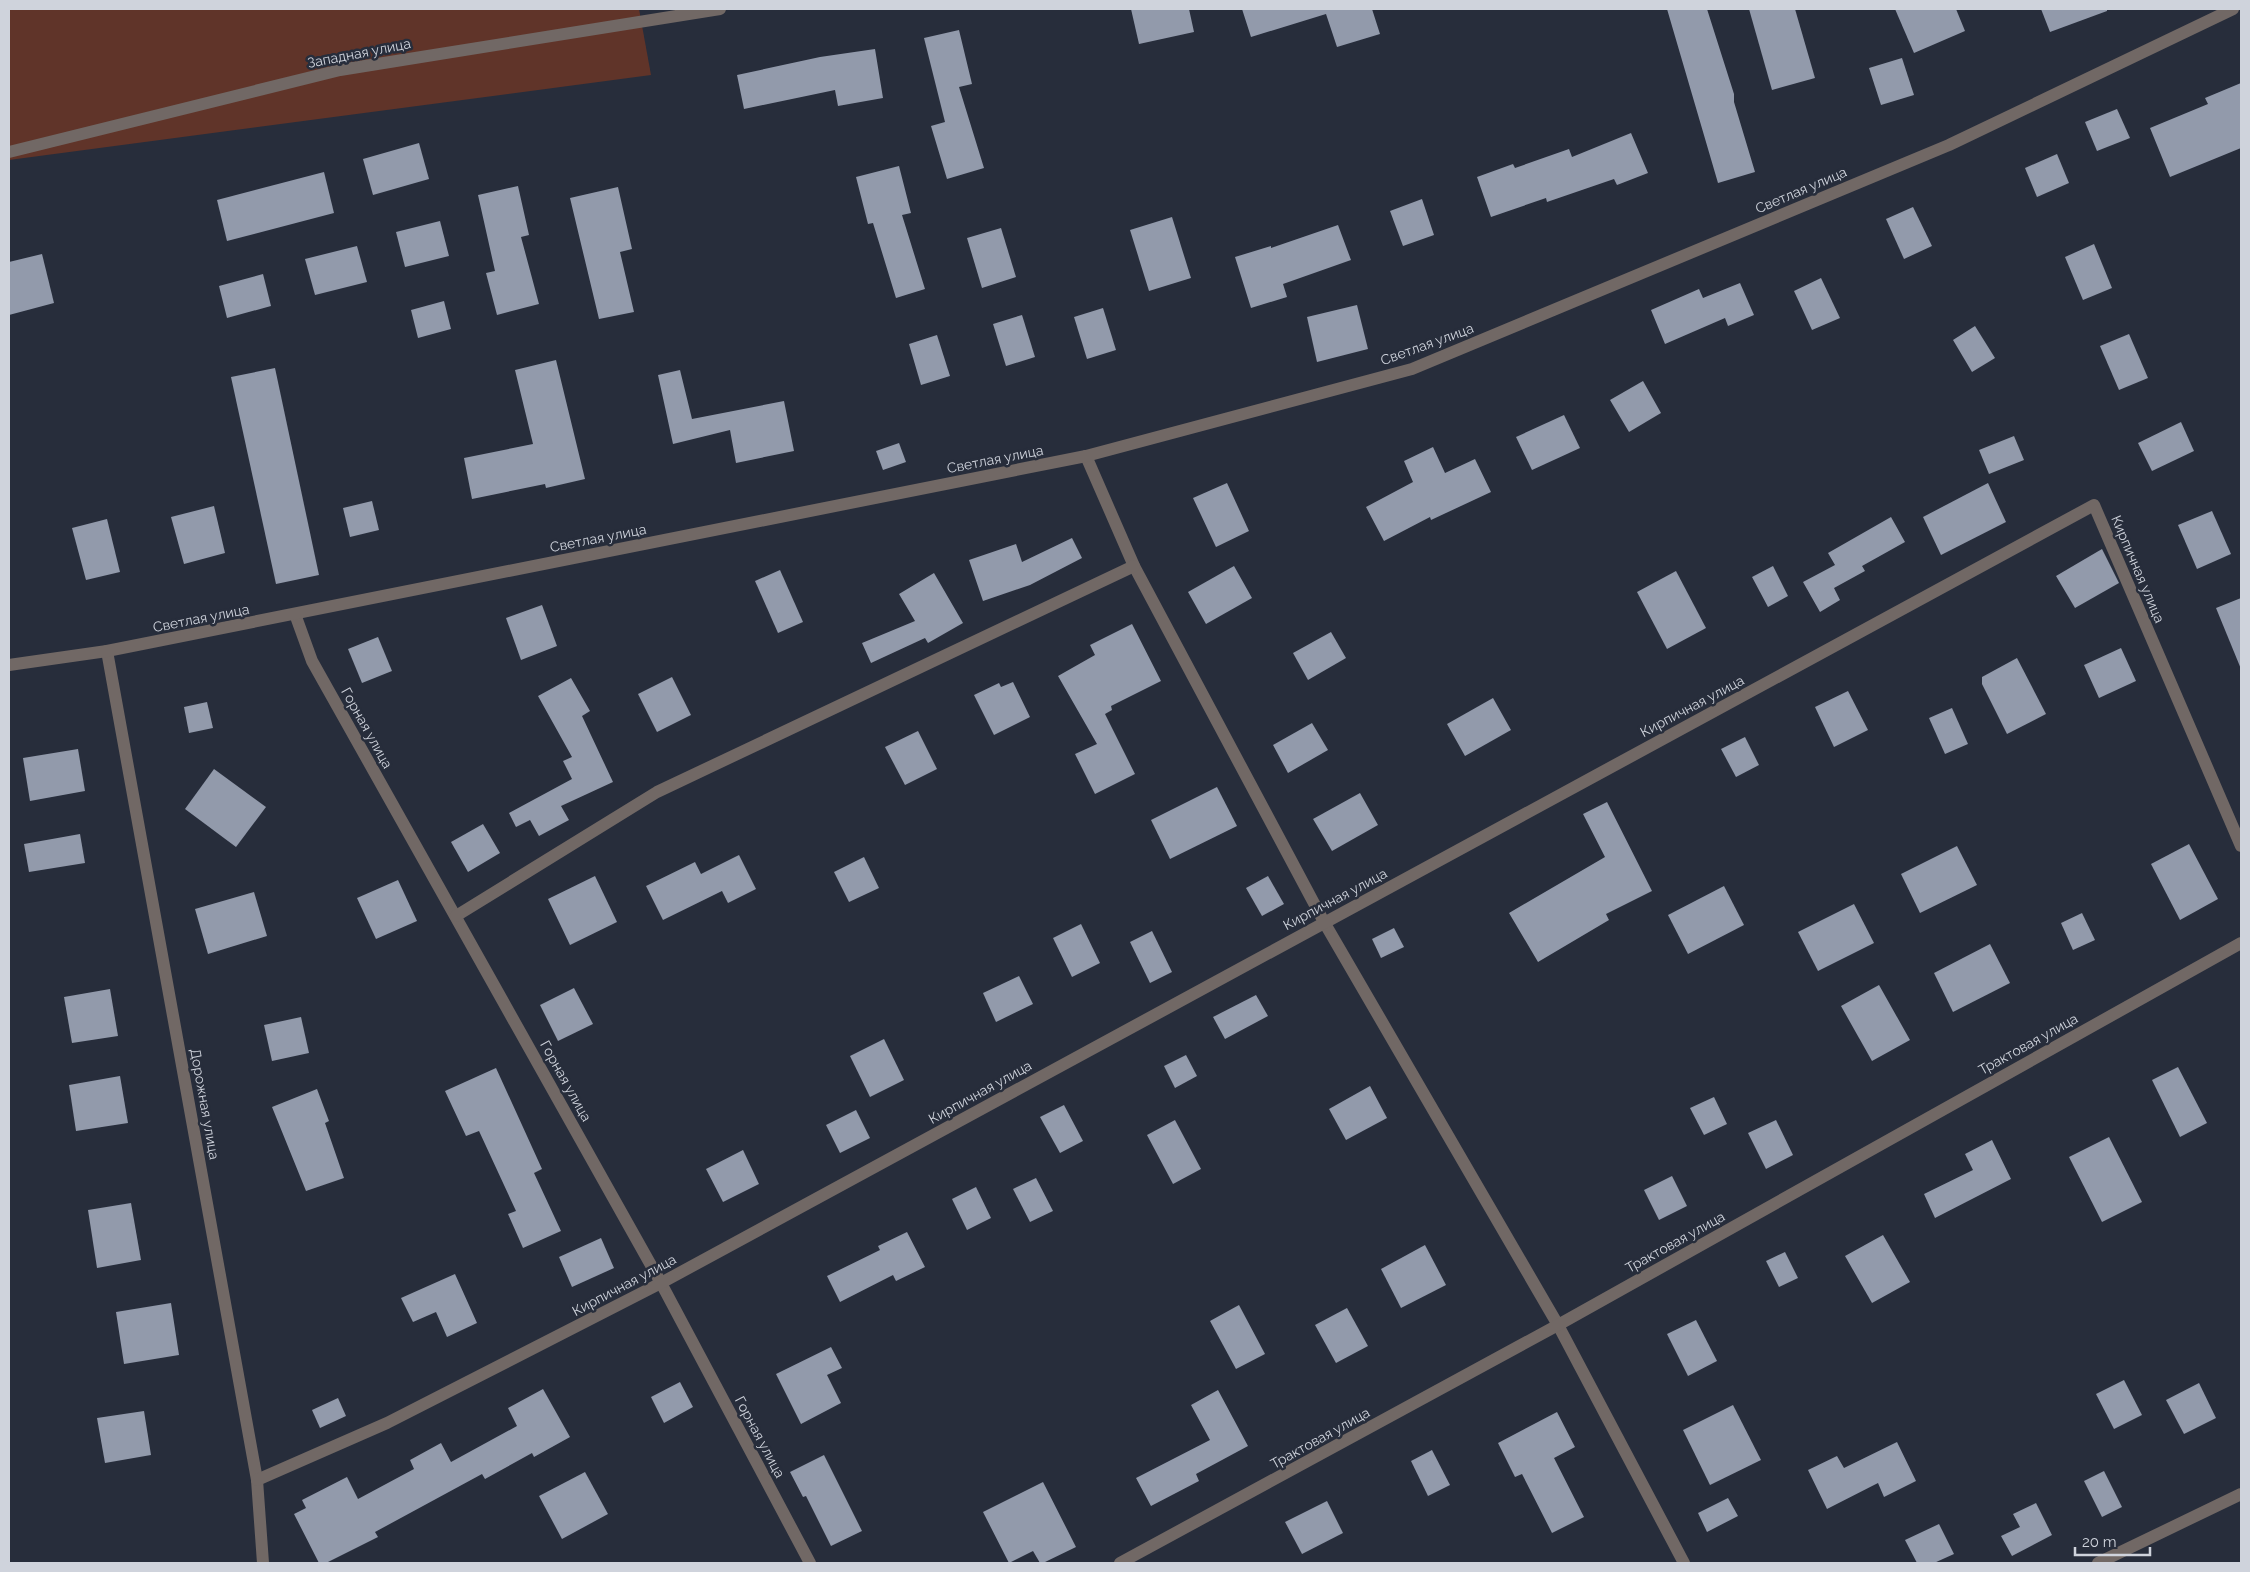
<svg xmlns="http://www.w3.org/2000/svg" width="2250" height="1572" font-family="Raleway,sans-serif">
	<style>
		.green { fill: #603429 }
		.building { fill: #929aab }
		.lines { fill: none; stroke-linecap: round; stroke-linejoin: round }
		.minor { stroke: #716865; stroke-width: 12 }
		.labels { text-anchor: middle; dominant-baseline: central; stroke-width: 5; stroke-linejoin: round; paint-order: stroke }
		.street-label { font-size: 14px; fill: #cfd3dc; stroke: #272d3b }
	</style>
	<rect width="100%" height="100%" fill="#272d3b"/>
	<path class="green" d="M 9,9 L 639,9 L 651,75 L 9,160 Z"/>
	<g class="building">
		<path d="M 1131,9 L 1189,9 L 1194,32 L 1139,44 Z"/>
		<path d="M 1242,9 L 1372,9 L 1380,34 L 1337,47 L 1326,14 L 1251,37 Z"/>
		<path d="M 1667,9 L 1707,9 L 1734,94 L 1734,102 L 1755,172 L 1718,183 Z"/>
		<path d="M 1749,9 L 1795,9 L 1815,78 L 1772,90 Z"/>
		<path d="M 1895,9 L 1956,9 L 1965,31 L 1914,53 Z"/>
		<path d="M 2041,9 L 2107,9 L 2107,11 L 2050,32 Z"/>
		<path d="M 959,30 L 972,84 L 959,87 L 984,168 L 947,179 L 931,126 L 945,122 L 924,38 Z"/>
		<path d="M 875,49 L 883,98 L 838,106 L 835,90 L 744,109 L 737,75 L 820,57 Z"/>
		<path d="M 1902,58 L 1914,95 L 1881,105 L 1869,68 Z"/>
		<path d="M 2241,83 L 2241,148 L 2170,177 L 2150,128 L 2208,104 L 2205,98 Z"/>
		<path d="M 2117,109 L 2130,138 L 2097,151 L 2085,122 Z"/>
		<path d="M 1631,133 L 1648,173 L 1617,185 L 1614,179 L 1547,202 L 1546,198 L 1491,217 L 1477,177 L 1513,164 L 1515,168 L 1569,149 L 1572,157 Z"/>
		<path d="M 419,143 L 429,179 L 373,195 L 363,159 Z"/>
		<path d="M 2057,154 L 2069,183 L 2037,197 L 2025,168 Z"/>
		<path d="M 899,166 L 911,213 L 902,215 L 925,289 L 896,298 L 873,223 L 868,224 L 856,177 Z"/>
		<path d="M 324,172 L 334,213 L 227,241 L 217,200 Z"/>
		<path d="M 518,186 L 529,235 L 521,237 L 539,304 L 497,315 L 486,273 L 495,271 L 478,195 Z"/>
		<path d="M 618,187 L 632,249 L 620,252 L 634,312 L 599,319 L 570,198 Z"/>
		<path d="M 1422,199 L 1434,235 L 1403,246 L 1390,211 Z"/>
		<path d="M 1913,207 L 1932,246 L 1904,259 L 1886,219 Z"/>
		<path d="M 1172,217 L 1191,278 L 1149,291 L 1130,230 Z"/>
		<path d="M 440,221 L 449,256 L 405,267 L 396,232 Z"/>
		<path d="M 1338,225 L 1351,260 L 1283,284 L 1287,297 L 1251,308 L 1235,257 L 1271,246 L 1271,248 Z"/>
		<path d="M 1001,228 L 1016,277 L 982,288 L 967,238 Z"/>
		<path d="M 2094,244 L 2112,288 L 2083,300 L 2065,257 Z"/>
		<path d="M 357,246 L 367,282 L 315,295 L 305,259 Z"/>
		<path d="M 42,254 L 54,303 L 9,315 L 9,262 Z"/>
		<path d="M 263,274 L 271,306 L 227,318 L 219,286 Z"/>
		<path d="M 1821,278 L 1840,318 L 1812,330 L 1794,291 Z"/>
		<path d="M 1740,283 L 1754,315 L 1728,326 L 1725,318 L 1665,344 L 1651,310 L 1699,289 L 1703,298 Z"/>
		<path d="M 444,301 L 451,329 L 418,338 L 411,310 Z"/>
		<path d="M 1357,305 L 1368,349 L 1317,362 L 1307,317 Z"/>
		<path d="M 1103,308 L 1116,350 L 1087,359 L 1074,317 Z"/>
		<path d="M 1022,315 L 1035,357 L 1006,366 L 993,324 Z"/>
		<path d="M 1975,326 L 1995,358 L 1972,372 L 1953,340 Z"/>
		<path d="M 2129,334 L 2148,378 L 2119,390 L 2100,346 Z"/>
		<path d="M 937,335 L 950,376 L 921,385 L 909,344 Z"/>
		<path d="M 556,360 L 585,479 L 546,488 L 545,484 L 472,499 L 464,458 L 533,444 L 515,370 Z"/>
		<path d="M 275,368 L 319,575 L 276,584 L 231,377 Z"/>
		<path d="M 680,370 L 692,419 L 784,401 L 794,451 L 736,463 L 730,430 L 673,444 L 658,375 Z"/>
		<path d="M 1643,381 L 1661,413 L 1629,432 L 1610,400 Z"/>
		<path d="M 1564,415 L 1580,448 L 1532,470 L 1516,437 Z"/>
		<path d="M 2181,422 L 2194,451 L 2152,471 L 2138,443 Z"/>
		<path d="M 2014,436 L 2024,460 L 1989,474 L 1979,450 Z"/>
		<path d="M 899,443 L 906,462 L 883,470 L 876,451 Z"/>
		<path d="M 1433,447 L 1445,473 L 1475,459 L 1491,492 L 1431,520 L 1430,517 L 1384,541 L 1366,507 L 1413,482 L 1404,461 Z"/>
		<path d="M 1227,483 L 1249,531 L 1216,547 L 1193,498 Z"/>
		<path d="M 1988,483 L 2006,522 L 1941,555 L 1923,517 Z"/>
		<path d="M 372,501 L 379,530 L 350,537 L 343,508 Z"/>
		<path d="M 214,506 L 225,553 L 184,564 L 171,517 Z"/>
		<path d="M 2212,511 L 2231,554 L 2197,569 L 2178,525 Z"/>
		<path d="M 1891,517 L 1905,542 L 1862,566 L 1865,571 L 1834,588 L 1840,600 L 1820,612 L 1803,582 L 1835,565 L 1828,553 Z"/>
		<path d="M 107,519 L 120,572 L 86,580 L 72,528 Z"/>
		<path d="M 1072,538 L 1082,558 L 1030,585 L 983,601 L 969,560 L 1016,544 L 1022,562 Z"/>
		<path d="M 2102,549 L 2119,583 L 2075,608 L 2056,576 Z"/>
		<path d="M 1234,566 L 1252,598 L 1206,624 L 1188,592 Z"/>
		<path d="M 1773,566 L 1788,596 L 1768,607 L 1752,577 Z"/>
		<path d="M 780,570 L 803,622 L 778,633 L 755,581 Z"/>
		<path d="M 1676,571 L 1706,628 L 1667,649 L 1637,592 Z"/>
		<path d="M 934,573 L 963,623 L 928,643 L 925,638 L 871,663 L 862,643 L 915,621 L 899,594 Z"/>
		<path d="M 2241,598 L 2241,669 L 2216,608 Z"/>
		<path d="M 542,605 L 557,646 L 521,660 L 506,618 Z"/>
		<path d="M 1132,624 L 1161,681 L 1111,706 L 1112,710 L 1105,714 L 1135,774 L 1095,794 L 1075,754 L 1097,744 L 1058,676 L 1095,655 L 1090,645 Z"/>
		<path d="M 1331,632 L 1346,658 L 1308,680 L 1293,653 Z"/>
		<path d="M 378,637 L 392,671 L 362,683 L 348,649 Z"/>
		<path d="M 2121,648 L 2136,681 L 2099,698 L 2084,665 Z"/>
		<path d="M 2017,658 L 2046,714 L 2007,734 L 1982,684 L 1982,677 Z"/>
		<path d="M 672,677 L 691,715 L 657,732 L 638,694 Z"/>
		<path d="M 571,678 L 590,711 L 582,716 L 613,782 L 561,806 L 569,820 L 539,836 L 530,820 L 516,827 L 509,813 L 572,779 L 563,761 L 572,757 L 538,696 Z"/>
		<path d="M 1013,682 L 1030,717 L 994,735 L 974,695 L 999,683 L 1001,687 Z"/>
		<path d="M 1848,691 L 1868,730 L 1834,747 L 1815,707 Z"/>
		<path d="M 1493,698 L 1511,730 L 1465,756 L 1447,724 Z"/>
		<path d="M 207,702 L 213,728 L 189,733 L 184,707 Z"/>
		<path d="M 1952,708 L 1968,744 L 1945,754 L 1929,718 Z"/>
		<path d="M 1312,723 L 1328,750 L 1288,773 L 1273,745 Z"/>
		<path d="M 918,731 L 937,769 L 905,785 L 885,747 Z"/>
		<path d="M 1745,737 L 1759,765 L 1736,777 L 1721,749 Z"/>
		<path d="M 78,749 L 85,791 L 30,801 L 23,758 Z"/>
		<path d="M 214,769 L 266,807 L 236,847 L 185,809 Z"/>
		<path d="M 1217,787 L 1237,826 L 1170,859 L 1151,820 Z"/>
		<path d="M 1360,793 L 1378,825 L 1332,851 L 1313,819 Z"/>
		<path d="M 1607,802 L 1652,891 L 1606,914 L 1609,920 L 1538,962 L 1509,913 L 1605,857 L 1583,814 Z"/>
		<path d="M 483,824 L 500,853 L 468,872 L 451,842 Z"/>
		<path d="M 80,834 L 85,863 L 29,872 L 24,844 Z"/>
		<path d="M 2189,844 L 2218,899 L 2180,920 L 2151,864 Z"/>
		<path d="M 1957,846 L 1977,885 L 1920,913 L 1901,874 Z"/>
		<path d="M 739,855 L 756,889 L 728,903 L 722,891 L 663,920 L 646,886 L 695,862 L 701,874 Z"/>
		<path d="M 864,857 L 879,888 L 849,902 L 834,872 Z"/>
		<path d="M 595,876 L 617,922 L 570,945 L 548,899 Z"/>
		<path d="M 1268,876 L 1284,904 L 1262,916 L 1246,888 Z"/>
		<path d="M 398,880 L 417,921 L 376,939 L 357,898 Z"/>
		<path d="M 1724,886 L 1744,925 L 1688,954 L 1668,915 Z"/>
		<path d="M 254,892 L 267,936 L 208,954 L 195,909 Z"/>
		<path d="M 1854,904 L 1874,943 L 1818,971 L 1798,932 Z"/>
		<path d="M 2082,913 L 2095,940 L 2073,950 L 2061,923 Z"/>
		<path d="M 1081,924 L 1100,963 L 1072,977 L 1053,938 Z"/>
		<path d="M 1394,928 L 1404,947 L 1381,958 L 1372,939 Z"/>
		<path d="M 1152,931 L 1172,972 L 1150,983 L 1130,942 Z"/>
		<path d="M 1990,944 L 2010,983 L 1953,1012 L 1934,973 Z"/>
		<path d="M 1019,976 L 1033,1004 L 996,1022 L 983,993 Z"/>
		<path d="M 1879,985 L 1910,1040 L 1872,1061 L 1841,1006 Z"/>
		<path d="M 574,988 L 593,1024 L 558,1041 L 540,1005 Z"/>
		<path d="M 110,989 L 118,1036 L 72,1043 L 64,997 Z"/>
		<path d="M 1256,995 L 1268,1016 L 1225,1039 L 1213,1017 Z"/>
		<path d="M 301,1017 L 309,1053 L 272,1061 L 264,1025 Z"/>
		<path d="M 884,1039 L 904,1080 L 870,1097 L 850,1056 Z"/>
		<path d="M 1186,1055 L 1197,1076 L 1175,1088 L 1164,1066 Z"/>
		<path d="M 2178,1067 L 2207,1123 L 2180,1137 L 2152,1080 Z"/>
		<path d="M 496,1068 L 542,1169 L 534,1173 L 561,1231 L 523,1248 L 508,1214 L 516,1211 L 479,1131 L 466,1136 L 445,1091 Z"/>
		<path d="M 120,1076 L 128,1123 L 76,1131 L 69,1085 Z"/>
		<path d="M 1370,1086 L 1387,1118 L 1346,1140 L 1329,1109 Z"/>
		<path d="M 317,1089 L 329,1121 L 325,1123 L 344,1178 L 306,1191 L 272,1107 Z"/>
		<path d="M 1714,1097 L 1727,1124 L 1704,1135 L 1690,1108 Z"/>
		<path d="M 1064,1105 L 1083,1141 L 1060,1153 L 1040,1117 Z"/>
		<path d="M 856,1110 L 870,1138 L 840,1153 L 826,1125 Z"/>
		<path d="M 1175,1120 L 1201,1169 L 1173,1184 L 1147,1135 Z"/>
		<path d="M 1776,1120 L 1793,1155 L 1766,1169 L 1748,1133 Z"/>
		<path d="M 2109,1137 L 2142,1202 L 2102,1222 L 2069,1157 Z"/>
		<path d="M 1992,1140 L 2011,1179 L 1935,1218 L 1924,1194 L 1973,1170 L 1965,1154 Z"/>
		<path d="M 743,1150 L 759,1184 L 723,1202 L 706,1169 Z"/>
		<path d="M 1672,1176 L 1687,1206 L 1659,1220 L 1644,1190 Z"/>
		<path d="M 1036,1178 L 1053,1211 L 1030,1222 L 1013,1189 Z"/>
		<path d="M 976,1187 L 991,1218 L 967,1230 L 952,1199 Z"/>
		<path d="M 131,1203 L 141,1260 L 97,1268 L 88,1210 Z"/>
		<path d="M 907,1232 L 925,1267 L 896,1281 L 893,1275 L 840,1302 L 827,1276 L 880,1250 L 878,1246 Z"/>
		<path d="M 1883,1235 L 1910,1282 L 1872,1303 L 1845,1256 Z"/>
		<path d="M 601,1238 L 614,1268 L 572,1287 L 559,1257 Z"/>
		<path d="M 1425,1245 L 1446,1285 L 1401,1308 L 1381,1269 Z"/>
		<path d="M 1785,1252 L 1798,1278 L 1779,1287 L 1766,1261 Z"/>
		<path d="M 455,1274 L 477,1323 L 447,1337 L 436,1312 L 413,1322 L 401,1298 Z"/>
		<path d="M 171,1303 L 179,1355 L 124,1364 L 116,1312 Z"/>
		<path d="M 1239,1305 L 1265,1354 L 1236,1369 L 1210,1321 Z"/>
		<path d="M 1347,1308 L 1368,1346 L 1336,1363 L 1315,1325 Z"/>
		<path d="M 1696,1320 L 1717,1361 L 1688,1376 L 1667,1334 Z"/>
		<path d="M 831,1347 L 842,1368 L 827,1375 L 841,1403 L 801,1424 L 776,1374 Z"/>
		<path d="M 2124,1380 L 2142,1415 L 2114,1429 L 2096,1394 Z"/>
		<path d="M 680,1382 L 693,1407 L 664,1423 L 651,1397 Z"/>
		<path d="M 2199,1383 L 2216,1418 L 2184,1434 L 2166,1400 Z"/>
		<path d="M 543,1389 L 570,1437 L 534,1457 L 532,1453 L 485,1479 L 482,1474 L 375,1532 L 378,1537 L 326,1563 L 319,1563 L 294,1514 L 306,1508 L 302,1500 L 347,1477 L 358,1499 L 414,1469 L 410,1460 L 441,1443 L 451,1462 L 517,1426 L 508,1408 Z"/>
		<path d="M 1218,1390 L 1248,1446 L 1196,1474 L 1199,1481 L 1151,1506 L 1136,1478 L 1210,1440 L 1191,1405 Z"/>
		<path d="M 338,1398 L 346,1416 L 320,1428 L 312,1410 Z"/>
		<path d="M 1733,1405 L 1761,1460 L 1710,1485 L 1683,1430 Z"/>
		<path d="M 144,1411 L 151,1455 L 105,1463 L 97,1418 Z"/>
		<path d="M 1557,1412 L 1575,1447 L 1554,1458 L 1584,1517 L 1552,1533 L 1522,1474 L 1515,1477 L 1498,1443 Z"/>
		<path d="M 1897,1442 L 1916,1481 L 1884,1497 L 1878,1483 L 1827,1509 L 1808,1470 L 1837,1456 L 1844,1468 Z"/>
		<path d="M 1432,1450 L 1450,1485 L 1428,1496 L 1411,1461 Z"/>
		<path d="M 824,1455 L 862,1531 L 831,1546 L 806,1496 L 803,1497 L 790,1472 Z"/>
		<path d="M 2104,1471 L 2122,1507 L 2102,1517 L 2084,1481 Z"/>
		<path d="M 585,1472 L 608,1514 L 562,1539 L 539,1496 Z"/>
		<path d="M 1043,1482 L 1076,1547 L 1043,1563 L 1040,1563 L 1033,1551 L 1009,1563 L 983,1512 Z"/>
		<path d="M 1728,1498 L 1738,1516 L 1707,1532 L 1698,1513 Z"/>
		<path d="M 1327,1501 L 1343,1533 L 1302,1554 L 1285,1522 Z"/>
		<path d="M 2036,1503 L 2052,1535 L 2012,1556 L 2001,1536 L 2020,1527 L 2013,1514 Z"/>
		<path d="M 1939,1524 L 1954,1554 L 1934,1563 L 1917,1563 L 1905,1540 Z"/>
	</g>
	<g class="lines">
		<g class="minor">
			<path d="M 9,152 L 340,70 L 720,9"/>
			<path d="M 1086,456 L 1134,566 L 1324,922 L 1558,1325 L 1684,1563"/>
			<path d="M 295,614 L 312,661 L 661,1283 L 810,1563"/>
			<path d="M 107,651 L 257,1480 L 263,1563"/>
			<path d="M 9,665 L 107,651 L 1086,456 L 1412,369 L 1949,145 L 2233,9"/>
			<path d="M 456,916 L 657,792 L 1134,566"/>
			<path d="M 257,1480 L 387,1423 L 661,1283 L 2094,505 L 2241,846"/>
			<path d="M 1120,1563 L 1558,1325 L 2241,943"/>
			<path d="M 2098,1563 L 2241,1494"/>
		</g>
	</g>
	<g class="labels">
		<g class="street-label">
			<text transform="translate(359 53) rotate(-11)">Западная улица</text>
			<text transform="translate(1801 190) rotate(-23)">Светлая улица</text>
			<text transform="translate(1427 344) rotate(-20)">Светлая улица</text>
			<text transform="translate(995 459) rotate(-11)">Светлая улица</text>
			<text transform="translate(598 538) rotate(-11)">Светлая улица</text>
			<text transform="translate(2138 569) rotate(67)">Кирпичная улица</text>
			<text transform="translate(201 618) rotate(-11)">Светлая улица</text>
			<text transform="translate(1692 706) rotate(-28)">Кирпичная улица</text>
			<text transform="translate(367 728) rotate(61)">Горная улица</text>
			<text transform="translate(1335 899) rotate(-28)">Кирпичная улица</text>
			<text transform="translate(2028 1044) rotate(-29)">Трактовая улица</text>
			<text transform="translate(566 1081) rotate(61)">Горная улица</text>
			<text transform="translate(980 1092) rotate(-29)">Кирпичная улица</text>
			<text transform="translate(205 1104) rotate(80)">Дорожная улица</text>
			<text transform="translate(1675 1242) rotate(-29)">Трактовая улица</text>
			<text transform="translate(624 1285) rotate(-28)">Кирпичная улица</text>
			<text transform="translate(760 1437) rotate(62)">Горная улица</text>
			<text transform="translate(1320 1438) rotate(-29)">Трактовая улица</text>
		</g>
	</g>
	<rect width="2250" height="1572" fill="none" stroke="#cfd3dc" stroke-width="20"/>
	<path d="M2075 1547v8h75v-8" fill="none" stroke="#cfd3dc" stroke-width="2.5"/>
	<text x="2082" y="1547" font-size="15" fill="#cfd3dc" stroke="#272d3b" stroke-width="4" paint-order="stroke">20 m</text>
</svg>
